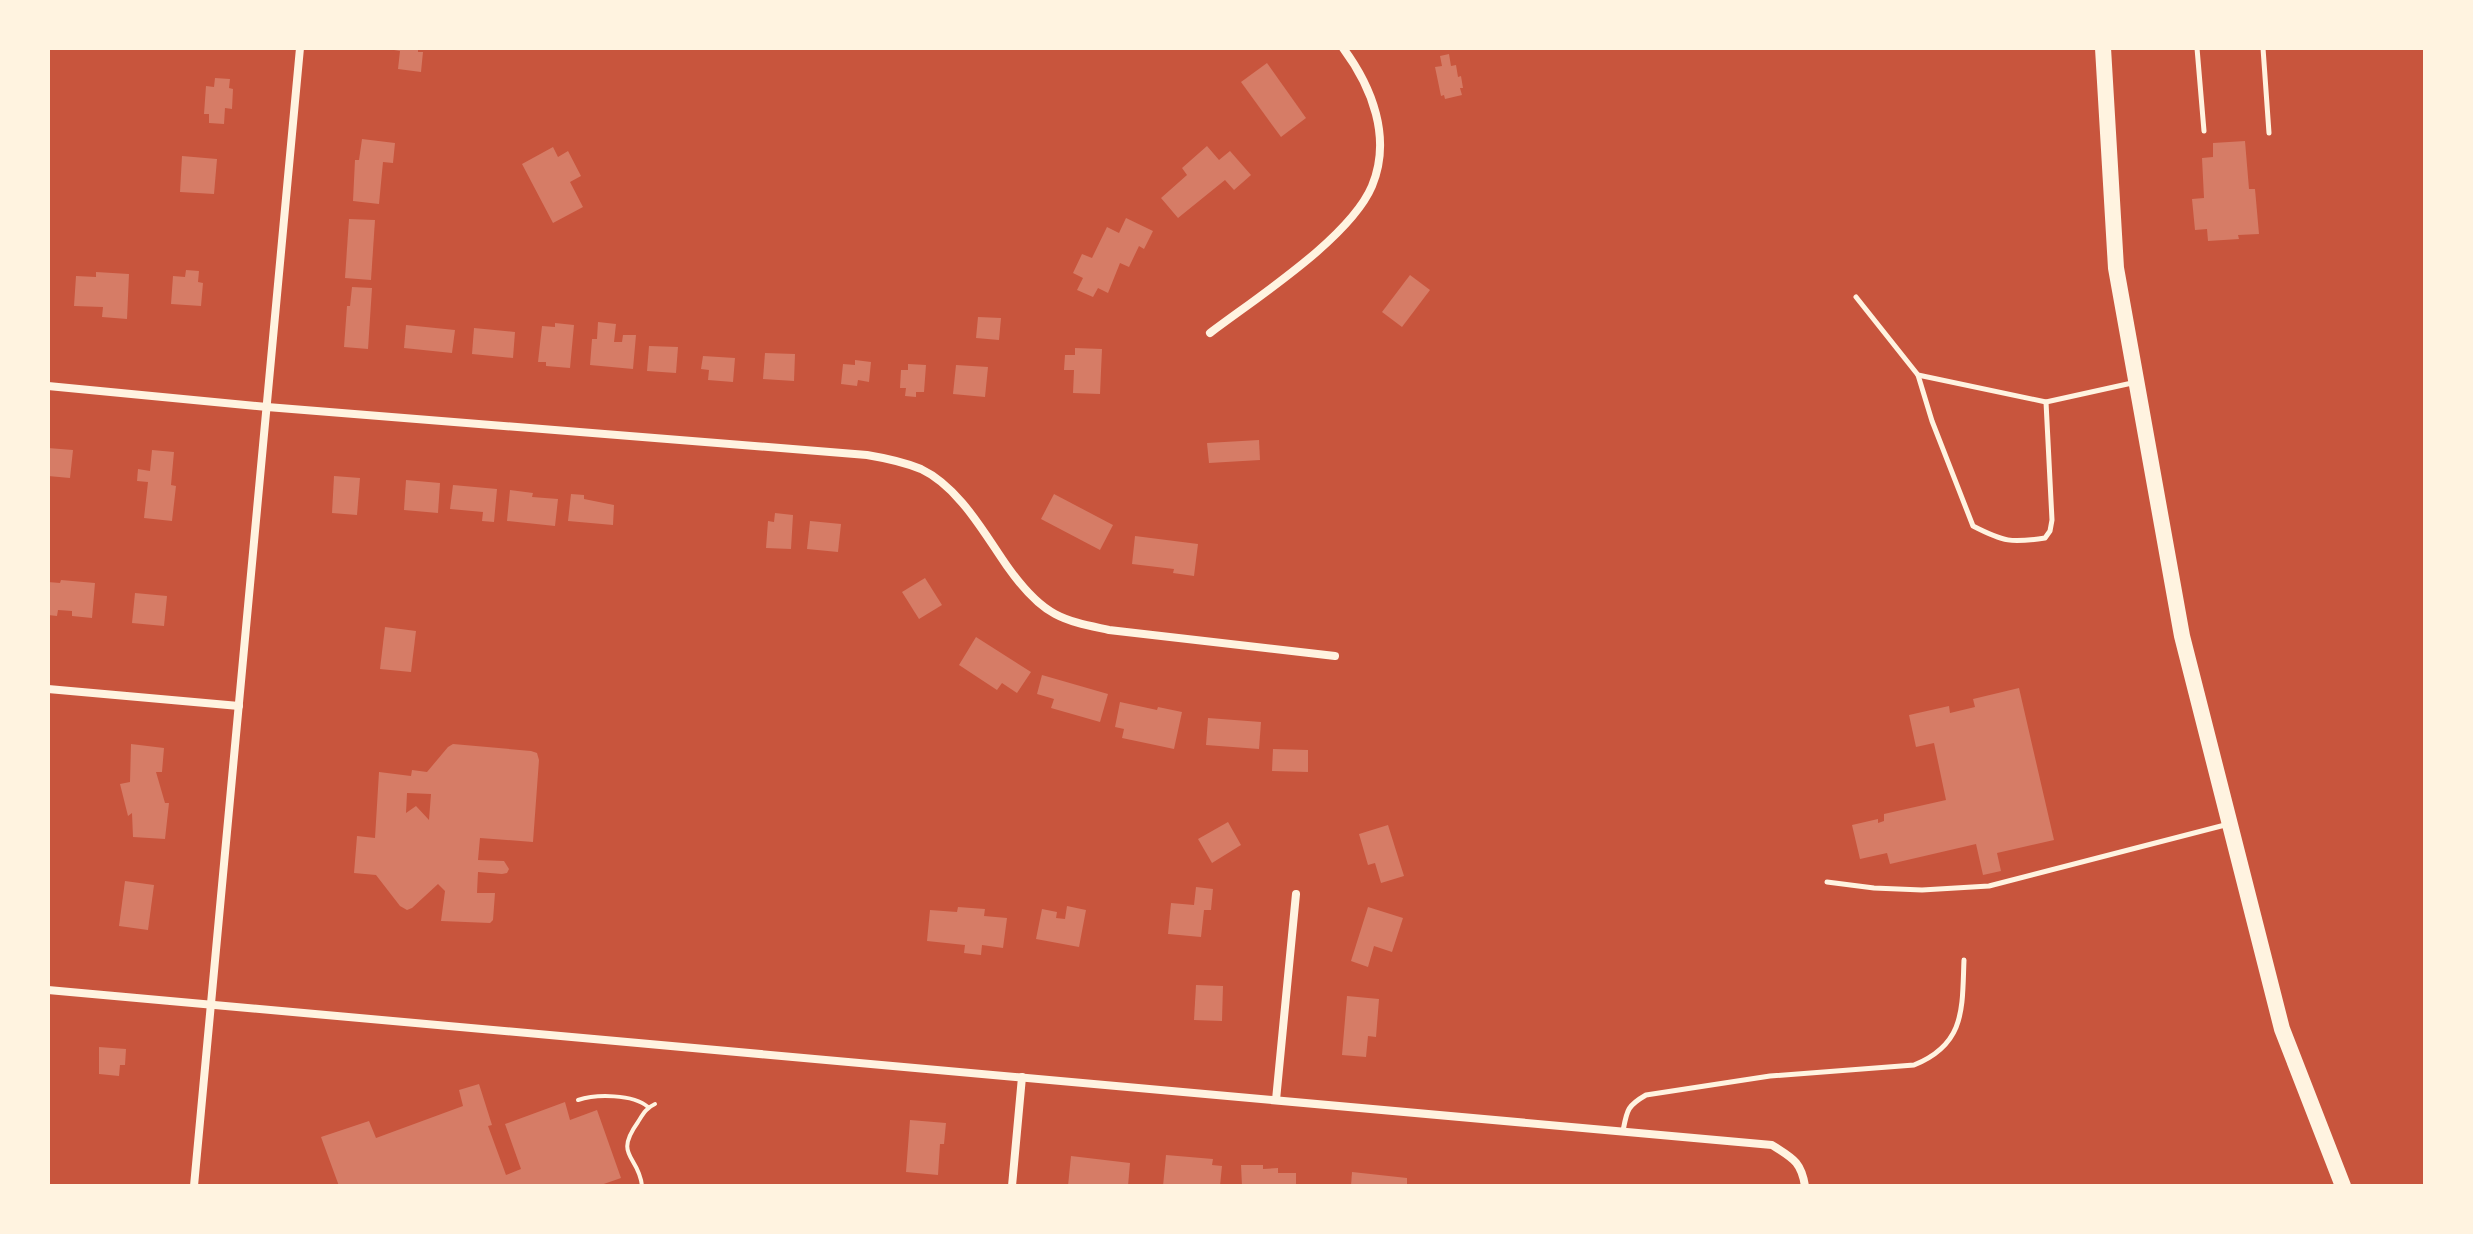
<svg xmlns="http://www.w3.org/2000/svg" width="2473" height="1234" font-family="'DM Sans',sans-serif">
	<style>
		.building { fill: #d67c66; fill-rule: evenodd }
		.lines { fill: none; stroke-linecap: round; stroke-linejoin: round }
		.path { stroke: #fff3e0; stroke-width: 4 }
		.service { stroke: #fff3e0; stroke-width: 5 }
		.minor { stroke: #fff3e0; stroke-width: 8 }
		.primary { stroke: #fff3e0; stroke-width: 16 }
	</style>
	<rect width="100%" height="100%" fill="#c8553d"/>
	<g class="building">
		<path d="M 394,48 L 418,48 L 418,52 L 423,52 L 421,72 L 398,69 L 400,51 L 394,50 Z"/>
		<path d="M 1449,54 L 1451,66 L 1456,65 L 1458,77 L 1461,76 L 1463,88 L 1460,88 L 1462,95 L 1445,99 L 1444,95 L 1441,96 L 1435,67 L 1442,66 L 1440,56 Z"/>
		<path d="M 1267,63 L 1306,118 L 1281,137 L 1241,82 Z"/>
		<path d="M 215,78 L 230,79 L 229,88 L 233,89 L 232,109 L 225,108 L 224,124 L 209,123 L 209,114 L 204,114 L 206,86 L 214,87 Z"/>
		<path d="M 362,139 L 395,143 L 393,163 L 383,162 L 379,204 L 353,201 L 355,160 L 359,160 Z"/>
		<path d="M 2245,141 L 2249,189 L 2255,189 L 2259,234 L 2238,235 L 2239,239 L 2208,241 L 2207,229 L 2195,230 L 2192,199 L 2204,198 L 2202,158 L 2213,157 L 2213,143 Z"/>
		<path d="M 1207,146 L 1219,160 L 1230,151 L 1251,175 L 1234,190 L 1225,180 L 1178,218 L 1161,198 L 1187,175 L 1182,168 Z"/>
		<path d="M 553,147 L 558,157 L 568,151 L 581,176 L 570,182 L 583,207 L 553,223 L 522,164 Z"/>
		<path d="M 182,156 L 217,159 L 214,194 L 180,192 Z"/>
		<path d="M 1126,218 L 1153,231 L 1144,249 L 1139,246 L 1129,267 L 1120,263 L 1108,293 L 1098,288 L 1093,297 L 1077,290 L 1083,278 L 1073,273 L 1082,254 L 1092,258 L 1107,227 L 1119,233 Z"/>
		<path d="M 349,219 L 375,220 L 371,280 L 345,278 Z"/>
		<path d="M 186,270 L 199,271 L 198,282 L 203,283 L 201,306 L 171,304 L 173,276 L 185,277 Z"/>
		<path d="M 96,272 L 129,274 L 127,319 L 102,317 L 103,307 L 74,306 L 76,276 L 96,277 Z"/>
		<path d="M 1410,275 L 1430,290 L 1402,327 L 1382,312 Z"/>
		<path d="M 352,287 L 372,288 L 368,349 L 344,347 L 347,306 L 350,306 Z"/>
		<path d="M 978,317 L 1001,318 L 999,340 L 976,338 Z"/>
		<path d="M 598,322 L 616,324 L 614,342 L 622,342 L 623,335 L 636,335 L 633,369 L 590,365 L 592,339 L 597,339 Z"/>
		<path d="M 555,323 L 574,325 L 570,368 L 546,366 L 546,362 L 538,362 L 542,326 L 555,327 Z"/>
		<path d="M 406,325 L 455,330 L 452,353 L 404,348 Z"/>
		<path d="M 474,328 L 515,332 L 513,358 L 472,354 Z"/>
		<path d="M 649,346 L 678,347 L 676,373 L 647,371 Z"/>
		<path d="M 1075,348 L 1102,349 L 1100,394 L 1073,393 L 1074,370 L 1064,370 L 1065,355 L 1075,355 Z"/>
		<path d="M 765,353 L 795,354 L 794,381 L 763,379 Z"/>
		<path d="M 703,356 L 735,358 L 733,382 L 708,380 L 709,370 L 701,369 Z"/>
		<path d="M 855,360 L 871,362 L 869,382 L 858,380 L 857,386 L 841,384 L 843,364 L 855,365 Z"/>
		<path d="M 908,364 L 926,365 L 924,392 L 916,392 L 916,397 L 905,396 L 906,388 L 900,388 L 901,370 L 908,370 Z"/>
		<path d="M 956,365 L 988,367 L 985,397 L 953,394 Z"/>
		<path d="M 1259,440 L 1260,460 L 1209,463 L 1207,443 Z"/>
		<path d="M 48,448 L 73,450 L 70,478 L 48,476 Z"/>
		<path d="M 152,450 L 174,452 L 171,485 L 176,486 L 172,521 L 144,518 L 148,482 L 137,481 L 138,469 L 150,471 Z"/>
		<path d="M 334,476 L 360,478 L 357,515 L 332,513 Z"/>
		<path d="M 406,480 L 440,483 L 438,513 L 404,510 Z"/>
		<path d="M 453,485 L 497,489 L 494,522 L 482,521 L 483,512 L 450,509 Z"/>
		<path d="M 510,490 L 533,493 L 532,497 L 558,499 L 555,526 L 507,521 Z"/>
		<path d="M 571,494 L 584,495 L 584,499 L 614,505 L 613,525 L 568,521 Z"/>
		<path d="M 1054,494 L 1113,525 L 1100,550 L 1041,519 Z"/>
		<path d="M 775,513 L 793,515 L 791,549 L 766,548 L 768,521 L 774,522 Z"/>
		<path d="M 810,521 L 841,524 L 838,552 L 807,549 Z"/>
		<path d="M 1135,536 L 1198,544 L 1194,576 L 1173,573 L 1174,569 L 1132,564 Z"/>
		<path d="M 925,578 L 942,605 L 919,619 L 902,592 Z"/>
		<path d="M 61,580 L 95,583 L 92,618 L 72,616 L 72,611 L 58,610 L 57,616 L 48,615 L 48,582 L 60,583 Z"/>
		<path d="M 135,593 L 167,596 L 164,626 L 132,623 Z"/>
		<path d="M 385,627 L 416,631 L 411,672 L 380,669 Z"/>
		<path d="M 976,637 L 1031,672 L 1017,693 L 1002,683 L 997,690 L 959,665 Z"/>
		<path d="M 1042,675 L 1108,694 L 1100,722 L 1051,708 L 1054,699 L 1037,694 Z"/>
		<path d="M 2019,688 L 2054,840 L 1997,853 L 2001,871 L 1983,875 L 1976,844 L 1890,864 L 1887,853 L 1860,859 L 1852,825 L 1878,819 L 1878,823 L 1884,821 L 1884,814 L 1946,800 L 1934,743 L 1916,747 L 1909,715 L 1949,706 L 1950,713 L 1975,707 L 1973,699 Z"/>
		<path d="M 1120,702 L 1157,710 L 1158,707 L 1182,712 L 1174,749 L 1122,738 L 1124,729 L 1115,727 Z"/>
		<path d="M 1208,718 L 1261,722 L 1259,749 L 1206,745 Z"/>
		<path d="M 131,744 L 164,748 L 162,772 L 156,772 L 165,803 L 169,803 L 165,839 L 133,837 L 132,813 L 128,816 L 120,784 L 130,782 Z"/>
		<path d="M 453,744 L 531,751 L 537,753 L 539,760 L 533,842 L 480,838 L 478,860 L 504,861 L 509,869 L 507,873 L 502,874 L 478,872 L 477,893 L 495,893 L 493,920 L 490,923 L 441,921 L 445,891 L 438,884 L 412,908 L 407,910 L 400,906 L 376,875 L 354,873 L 357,836 L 375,838 L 379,772 L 411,776 L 412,770 L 427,772 L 448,747 ZM 407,793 L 431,794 L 429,820 L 416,806 L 406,813 Z"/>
		<path d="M 1273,749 L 1308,750 L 1308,772 L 1272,771 Z"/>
		<path d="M 1228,822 L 1241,845 L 1212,863 L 1198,839 Z"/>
		<path d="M 1388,825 L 1404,876 L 1381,883 L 1375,863 L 1368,865 L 1359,834 Z"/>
		<path d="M 125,881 L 154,885 L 148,930 L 119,926 Z"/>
		<path d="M 1196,887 L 1213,889 L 1211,910 L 1204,910 L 1201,937 L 1168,934 L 1171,903 L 1194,905 Z"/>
		<path d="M 1067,906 L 1086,910 L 1079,947 L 1036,939 L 1042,909 L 1057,912 L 1056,918 L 1065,919 Z"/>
		<path d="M 958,907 L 985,909 L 984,916 L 1007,918 L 1003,948 L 982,945 L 981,955 L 964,953 L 965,945 L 927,941 L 930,910 L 957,912 Z"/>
		<path d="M 1368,907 L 1403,918 L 1392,952 L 1374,946 L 1368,967 L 1351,961 Z"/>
		<path d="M 1196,985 L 1223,986 L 1222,1021 L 1194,1020 Z"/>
		<path d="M 1347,996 L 1379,999 L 1376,1037 L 1368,1036 L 1366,1057 L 1342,1055 Z"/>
		<path d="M 99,1047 L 126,1049 L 125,1065 L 120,1065 L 119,1076 L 99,1074 Z"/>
		<path d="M 479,1084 L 492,1125 L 488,1126 L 506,1175 L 521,1169 L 505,1124 L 565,1102 L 570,1120 L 597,1110 L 621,1178 L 598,1186 L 339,1186 L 321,1137 L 369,1121 L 376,1138 L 463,1106 L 459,1090 Z"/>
		<path d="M 910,1120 L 946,1123 L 944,1144 L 940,1144 L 938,1175 L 906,1172 Z"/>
		<path d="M 1166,1155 L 1213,1159 L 1212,1165 L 1222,1166 L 1220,1186 L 1163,1186 Z"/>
		<path d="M 1071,1156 L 1130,1163 L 1128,1186 L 1068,1186 Z"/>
		<path d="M 1241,1165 L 1263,1165 L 1263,1169 L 1278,1168 L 1278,1173 L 1296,1173 L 1296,1186 L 1242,1186 Z"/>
		<path d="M 1352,1172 L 1407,1178 L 1407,1186 L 1351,1186 Z"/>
	</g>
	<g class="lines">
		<g class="path">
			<path d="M 578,1100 C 596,1094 633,1094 648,1107"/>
			<path d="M 642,1186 C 639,1155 613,1157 638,1122 C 643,1114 646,1108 655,1104"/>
		</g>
		<g class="service">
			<path d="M 2197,48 L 2204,131"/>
			<path d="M 2263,48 L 2269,133"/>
			<path d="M 1856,297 L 1918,375 L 2046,402 L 2132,383"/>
			<path d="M 1918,375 L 1932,421 L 1973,526 C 2004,542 2011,543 2045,538 L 2050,531 L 2052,520 L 2046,402"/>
			<path d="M 1827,882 L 1874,888 L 1922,890 L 1989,886 L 2225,825"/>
			<path d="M 1623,1131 C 1627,1110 1627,1106 1646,1095 L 1770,1076 L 1914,1065 C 1966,1044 1962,1008 1964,960"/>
		</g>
		<g class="minor">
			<path d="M 1210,333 C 1256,298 1350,238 1372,186 C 1392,138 1372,87 1343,48"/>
			<path d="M 48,386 L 267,407 L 867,455 C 885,458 904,462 921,469 C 959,487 984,533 1007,566 C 1019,583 1036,604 1055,614 C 1072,623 1091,626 1109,630 L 1335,656"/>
			<path d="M 48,689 L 239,706"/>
			<path d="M 48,990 L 1772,1145 C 1792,1158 1801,1161 1805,1186"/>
			<path d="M 1276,1100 L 1296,894"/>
			<path d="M 194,1186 L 300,48"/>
			<path d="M 1012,1186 L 1022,1077"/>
		</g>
		<path class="primary" d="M 2103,48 L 2116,268 L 2182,636 L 2282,1029 L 2343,1186"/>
	</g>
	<rect width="2473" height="1234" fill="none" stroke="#fff3e0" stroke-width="100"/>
</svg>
